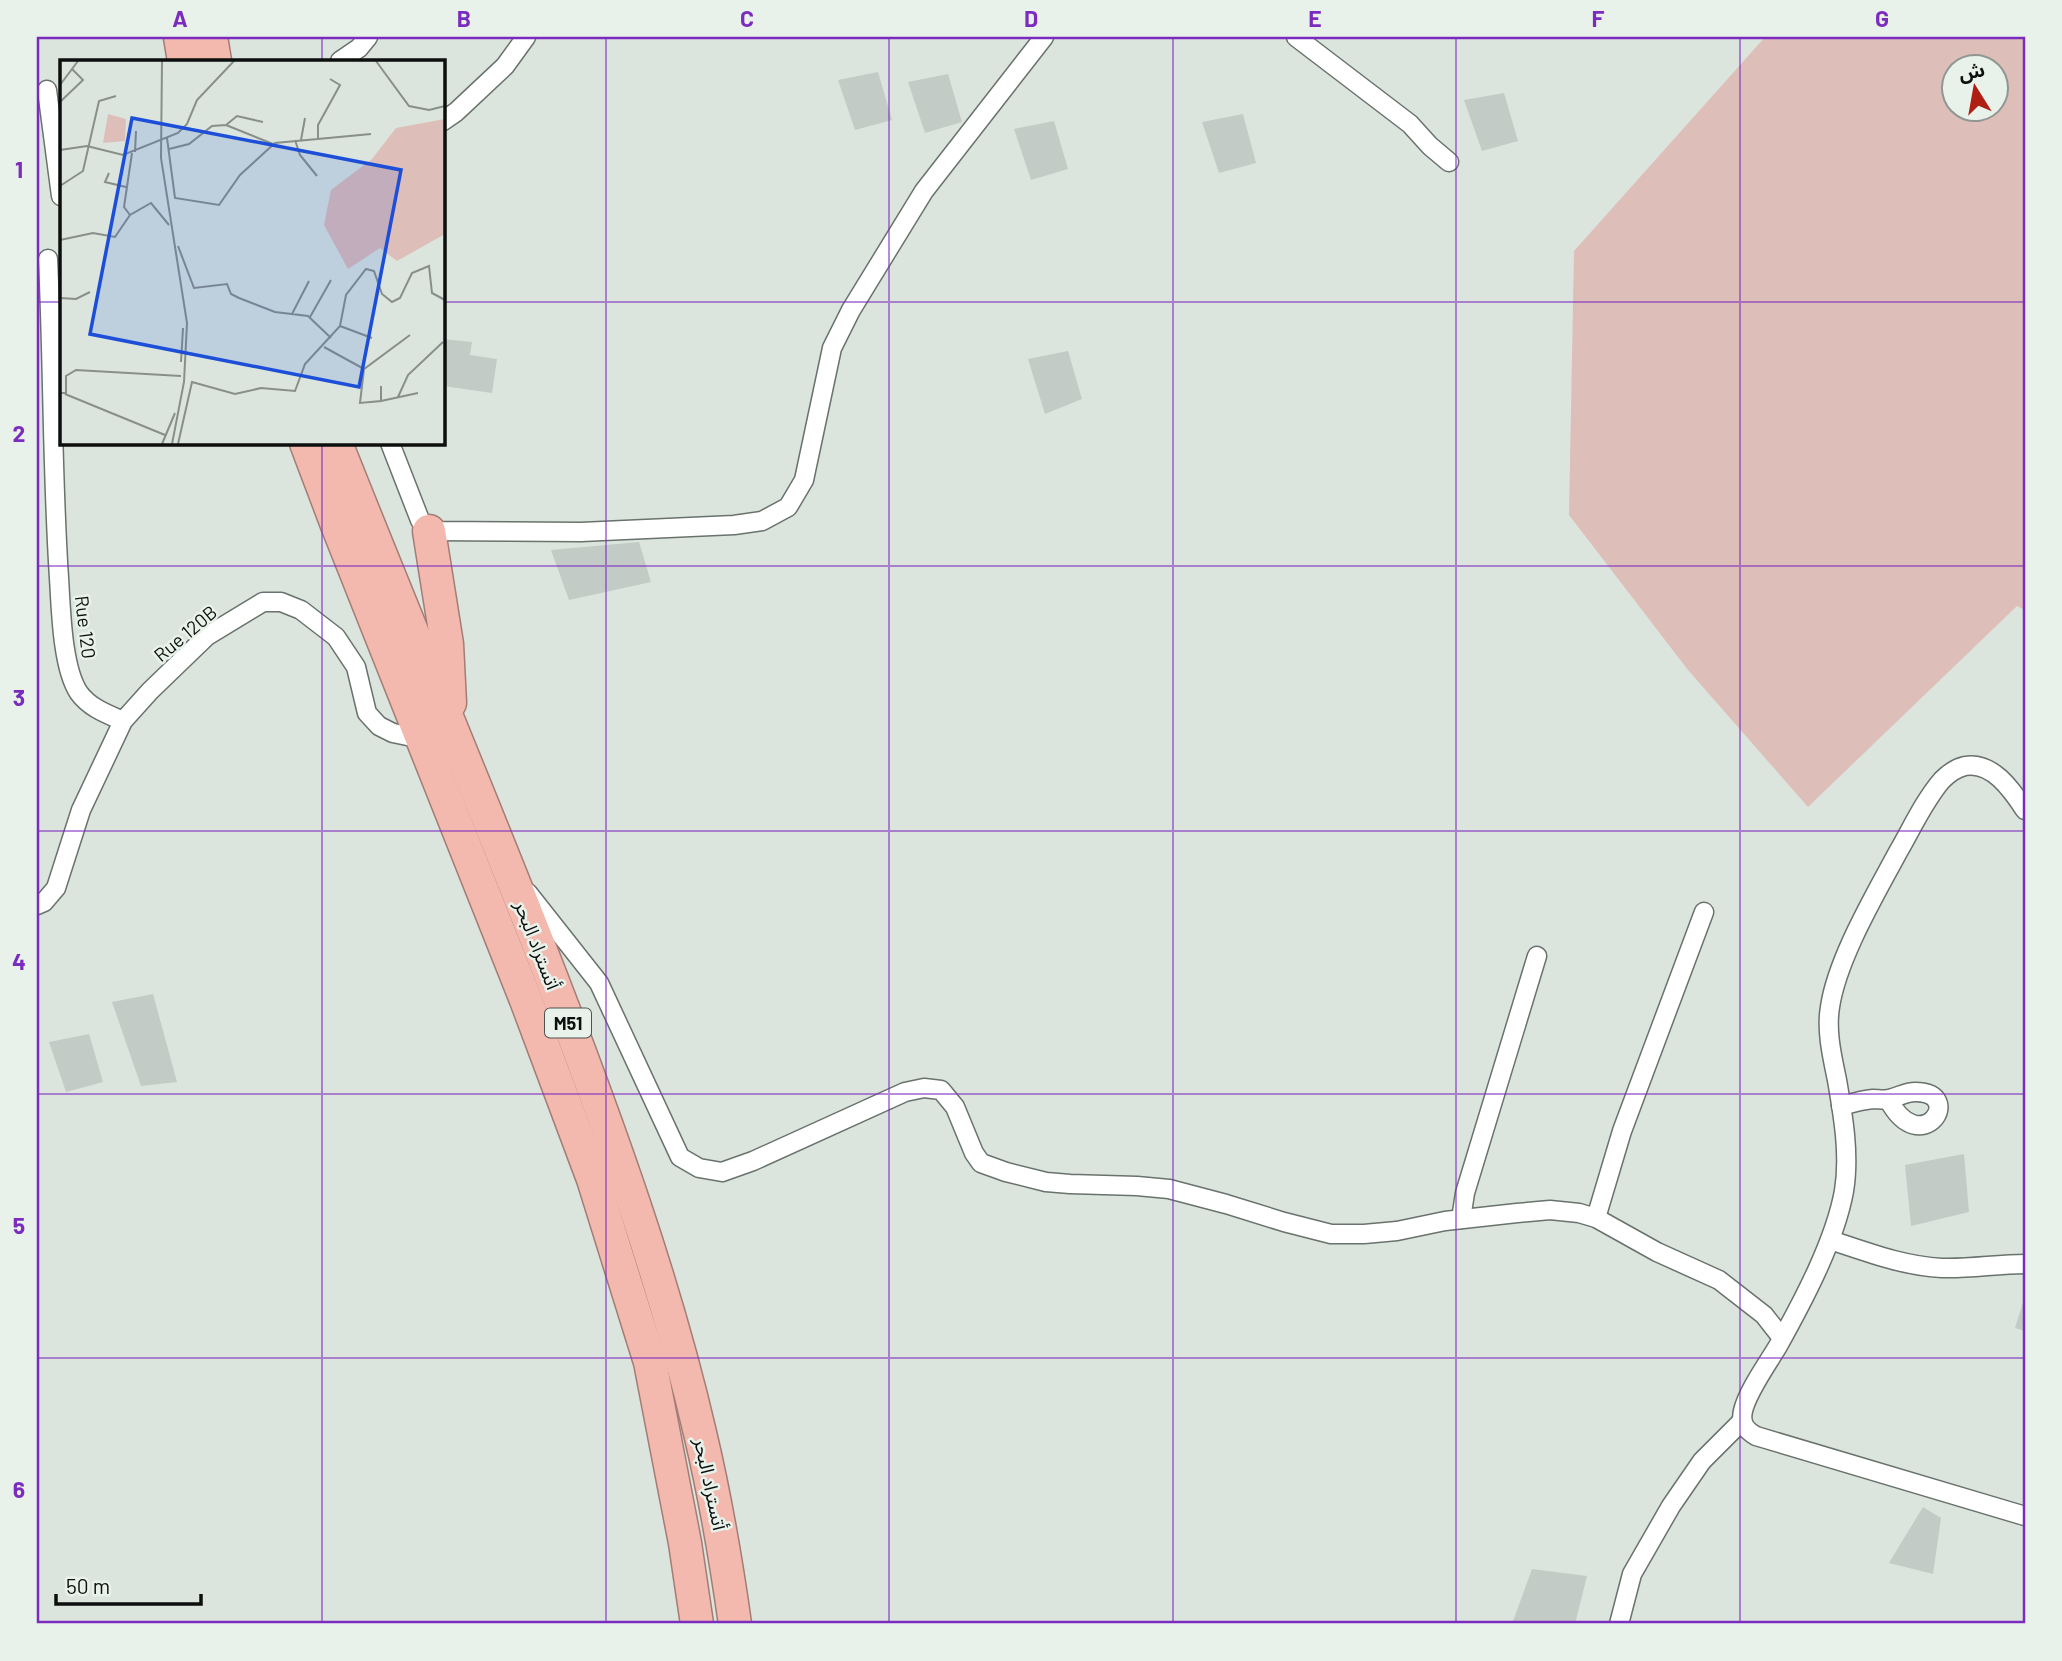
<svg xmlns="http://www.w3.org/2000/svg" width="2062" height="1661" font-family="Barlow,'Noto Sans Arabic',sans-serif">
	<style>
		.green { fill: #debeb8; fill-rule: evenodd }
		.building { fill: #c2cbc5 }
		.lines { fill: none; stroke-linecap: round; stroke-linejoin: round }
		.street-casing { stroke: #69726c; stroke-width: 21 }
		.highway-casing { stroke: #a27d76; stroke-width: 35 }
		.street { stroke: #fff; stroke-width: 18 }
		.highway { stroke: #f3b8ae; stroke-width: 32 }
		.grid { fill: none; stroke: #7b2cbf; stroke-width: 2; stroke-opacity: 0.55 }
		.labels { text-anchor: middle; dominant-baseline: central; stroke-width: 5; stroke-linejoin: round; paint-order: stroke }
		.shield { fill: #e8f2eb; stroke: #4e5350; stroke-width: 2 }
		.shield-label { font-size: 18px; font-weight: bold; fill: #0c0f0d }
		.street-label { font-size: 19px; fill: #0c0f0d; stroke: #e8f2eb }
		.inset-road { fill: none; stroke: #888f8a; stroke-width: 2 }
		.view { fill: #1d4ed8; fill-opacity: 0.15; stroke: #1d4ed8; stroke-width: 3.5 }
		.inset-edge { fill: none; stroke: #0c0f0d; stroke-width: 3.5 }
		.neatline { fill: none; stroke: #7b2cbf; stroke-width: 2.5 }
		.grid-label { font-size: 23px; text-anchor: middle; font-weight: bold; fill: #7b2cbf }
	</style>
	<rect width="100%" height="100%" fill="#dbe5de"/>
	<path class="green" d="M 1765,37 L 2025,37 L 2025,610 L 2017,606 L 1808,807 L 1688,670 L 1569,515 L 1574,251 ZM 1954,66 L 1996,66 L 1996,108 L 1954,108 Z"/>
	<g class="building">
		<path d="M 878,72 L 892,120 L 855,130 L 838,80 Z"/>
		<path d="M 948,74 L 962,122 L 925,133 L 908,82 Z"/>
		<path d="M 1504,93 L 1518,141 L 1482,151 L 1464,100 Z"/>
		<path d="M 1243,114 L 1256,163 L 1219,173 L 1202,122 Z"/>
		<path d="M 1054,121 L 1068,169 L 1031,180 L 1014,129 Z"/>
		<path d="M 443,339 L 472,342 L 470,355 L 497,359 L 492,393 L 443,386 Z"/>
		<path d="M 1068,351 L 1082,399 L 1045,414 L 1028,359 Z"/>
		<path d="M 639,542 L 651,582 L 569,600 L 551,550 Z"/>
		<path d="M 153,994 L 177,1082 L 141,1086 L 112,1002 Z"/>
		<path d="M 89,1034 L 103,1082 L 66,1092 L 49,1042 Z"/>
		<path d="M 1964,1154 L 1969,1212 L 1911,1226 L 1905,1165 Z"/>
		<path d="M 2025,1296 L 2025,1331 L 2015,1328 Z"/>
		<path d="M 1923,1507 L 1941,1518 L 1933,1574 L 1889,1563 Z"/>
		<path d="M 1532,1569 L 1587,1576 L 1575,1624 L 1512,1624 Z"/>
	</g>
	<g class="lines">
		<g class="street-casing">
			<g id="street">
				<path d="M 1296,37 L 1410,124 L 1430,146 L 1449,162"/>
				<path d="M 340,61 L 359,48 L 368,37"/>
				<path d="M 47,90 L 61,196"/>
				<path d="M 443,121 L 456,112 L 505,66 L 526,37"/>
				<path d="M 48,259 C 53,366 52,472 59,578 C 61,609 62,668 79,693 C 90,708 107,714 123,721"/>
				<path d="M 390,443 L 420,520 L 429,531 L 581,532 L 734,525 L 762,521 L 788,507 L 804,480 L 832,348 L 851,310 L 924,191 L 1044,37"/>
				<path d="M 2025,810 C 2012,790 1992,761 1965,766 C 1956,768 1948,774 1942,780 C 1924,801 1912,828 1898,852 C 1875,895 1837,959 1830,1007 C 1826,1031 1832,1056 1837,1080 C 1843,1115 1850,1155 1844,1191 C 1835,1241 1803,1301 1778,1346 C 1768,1363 1747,1392 1743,1411 C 1740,1424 1746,1430 1756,1436 L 2025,1516"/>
				<path d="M 528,893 L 599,983 L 680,1157 L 699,1168 L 722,1172 L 753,1161 L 905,1092 L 924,1088 L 941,1090 L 955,1107 L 974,1153 L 981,1163 L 1006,1172 L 1046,1182 L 1070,1184 L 1137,1186 L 1169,1189 L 1226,1204 L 1284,1222 L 1331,1234 L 1364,1234 L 1397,1231 L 1445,1221 L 1517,1213 L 1550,1210 L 1579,1213 L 1596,1218 L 1657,1252 L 1719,1280 L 1764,1315 L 1782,1338"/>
				<path d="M 37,905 L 44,902 L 56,888 L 81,810 L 123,721 L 150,691 L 207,636 L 263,602 L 281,602 L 301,610 L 336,637 L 356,667 L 367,713 L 379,726 L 393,733 L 422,739"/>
				<path d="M 1841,1106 C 1852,1103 1862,1100 1873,1099 C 1878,1099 1884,1100 1889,1099 C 1898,1097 1906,1092 1915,1092 C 1967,1092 1921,1162 1888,1099"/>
				<path d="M 1596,1218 L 1622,1131 L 1704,912"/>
				<path d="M 1461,1219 L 1465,1193 L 1537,956"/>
				<path d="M 1830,1240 C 1867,1252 1903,1266 1942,1268 C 1970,1269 1997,1264 2025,1264"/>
				<path d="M 1619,1624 L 1632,1574 L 1671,1506 L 1702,1461 L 1742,1421"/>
			</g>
		</g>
		<g class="highway-casing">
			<g id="highway">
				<path d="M 180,37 L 184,61"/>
				<path d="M 211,37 L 215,61"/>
				<path d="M 306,443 L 337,525 L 526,1000 L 593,1179 L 650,1362 L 685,1543 L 697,1624"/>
				<path d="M 336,443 C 407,622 482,799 552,979 C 609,1127 664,1278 700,1433 C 715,1496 726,1560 735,1624"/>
				<path d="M 429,531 L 447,644 L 450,703"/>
			</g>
		</g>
		<use href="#street" class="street"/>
		<use href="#highway" class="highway"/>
	</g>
	<path class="grid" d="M 322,37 L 322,61M 606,37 L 606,1624M 889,37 L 889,1624M 1173,37 L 1173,1624M 1456,37 L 1456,1624M 1740,37 L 1740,1624M 37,302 L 61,302M 443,302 L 2025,302M 322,443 L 322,1624M 37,566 L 2025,566M 37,831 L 2025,831M 37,1094 L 2025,1094M 37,1358 L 2025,1358"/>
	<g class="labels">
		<rect class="shield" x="545" y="1008.5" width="46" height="29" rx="5"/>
		<g class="shield-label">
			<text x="568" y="1023">M51</text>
		</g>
		<g class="street-label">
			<text transform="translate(86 627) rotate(83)">Rue 120</text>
			<text transform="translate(185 633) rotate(-40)">Rue 120B</text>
			<text transform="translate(538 945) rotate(69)">أتستراد البحر</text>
			<text transform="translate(711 1484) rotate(78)">أتستراد البحر</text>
		</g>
	</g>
	<g transform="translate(60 60)">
		<rect width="385" height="385" fill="#dbe5de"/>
		<path d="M 48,54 L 66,59 L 65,81 L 43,83 ZM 385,59 L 385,174 L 337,201 L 320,188 L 288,209 L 264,165 L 271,130 L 312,99 L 336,68 Z" fill="#debeb8"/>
		<path class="inset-road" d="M 102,1 L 101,98 L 127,263 L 124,322 L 112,384M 316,1 L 349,46 L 369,50 L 385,46M 0,25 L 18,1M 0,42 L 23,20 L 12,9M 166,65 L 213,84M 107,78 L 115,138 L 159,145 L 180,115 L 215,83 L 311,74M 258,79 L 258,65 L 280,25 L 270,19M 235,80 L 240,95 L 257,116M 241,80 L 245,58M 109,89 L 129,84 L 152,66 L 166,65 L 177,56 L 203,62M 0,90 L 27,86 L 63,95 L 118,73 L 127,64 L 137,40 L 174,1M 75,92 L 76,71M 49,113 L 45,122 L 66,127M 0,126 L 23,111 L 39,41 L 56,36M 70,155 L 64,147 L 72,93M 0,180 L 33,173 L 55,177 L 70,155 L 91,143 L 109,165M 118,186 L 134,228 L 167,224 L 171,234 L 179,238 L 215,252 L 248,256 L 271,278M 0,238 L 16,239 L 30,232M 232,254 L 249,221M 250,257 L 271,220M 280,266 L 312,278M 264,287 L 304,309 L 350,275M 121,302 L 123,268M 304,309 L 300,343 L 321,341 L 321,326M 0,333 L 6,333 L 6,316 L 16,310 L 121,316M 5,334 L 105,375M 338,337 L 348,315 L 383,282M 321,341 L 358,333M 102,384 L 115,353M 118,384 L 132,322 L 175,334 L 201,328 L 235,331 L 245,304 L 280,266 L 286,235 L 306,209 L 314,211 L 322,234 L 332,242 L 340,238 L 352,213 L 369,206 L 372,233 L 385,240"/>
		<path class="view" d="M 72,58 L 341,110 L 299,327 L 30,274 Z"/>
		<rect width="385" height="385" class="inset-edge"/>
	</g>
	<rect width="2062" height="1661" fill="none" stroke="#e8f2eb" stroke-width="77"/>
	<g transform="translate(1975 88) rotate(349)"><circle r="33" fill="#e8f2eb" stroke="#909792" stroke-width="2"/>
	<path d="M0-5L12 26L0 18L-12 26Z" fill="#ae1e13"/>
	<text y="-10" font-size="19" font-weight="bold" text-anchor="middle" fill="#0c0f0d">ش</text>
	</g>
	<path d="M56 1594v10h145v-10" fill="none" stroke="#0c0f0d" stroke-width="3.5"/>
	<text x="66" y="1594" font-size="21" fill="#0c0f0d" stroke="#e8f2eb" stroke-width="5" paint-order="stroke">50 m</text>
	<rect x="38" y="38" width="1986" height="1584" class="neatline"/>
	<g class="grid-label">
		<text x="180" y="27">A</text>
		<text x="464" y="27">B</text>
		<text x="747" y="27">C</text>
		<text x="1031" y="27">D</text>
		<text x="1315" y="27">E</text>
		<text x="1598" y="27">F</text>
		<text x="1882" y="27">G</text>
		<text x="19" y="178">1</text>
		<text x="19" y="442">2</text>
		<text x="19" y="706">3</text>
		<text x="19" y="970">4</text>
		<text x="19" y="1234">5</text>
		<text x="19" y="1498">6</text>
	</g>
</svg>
